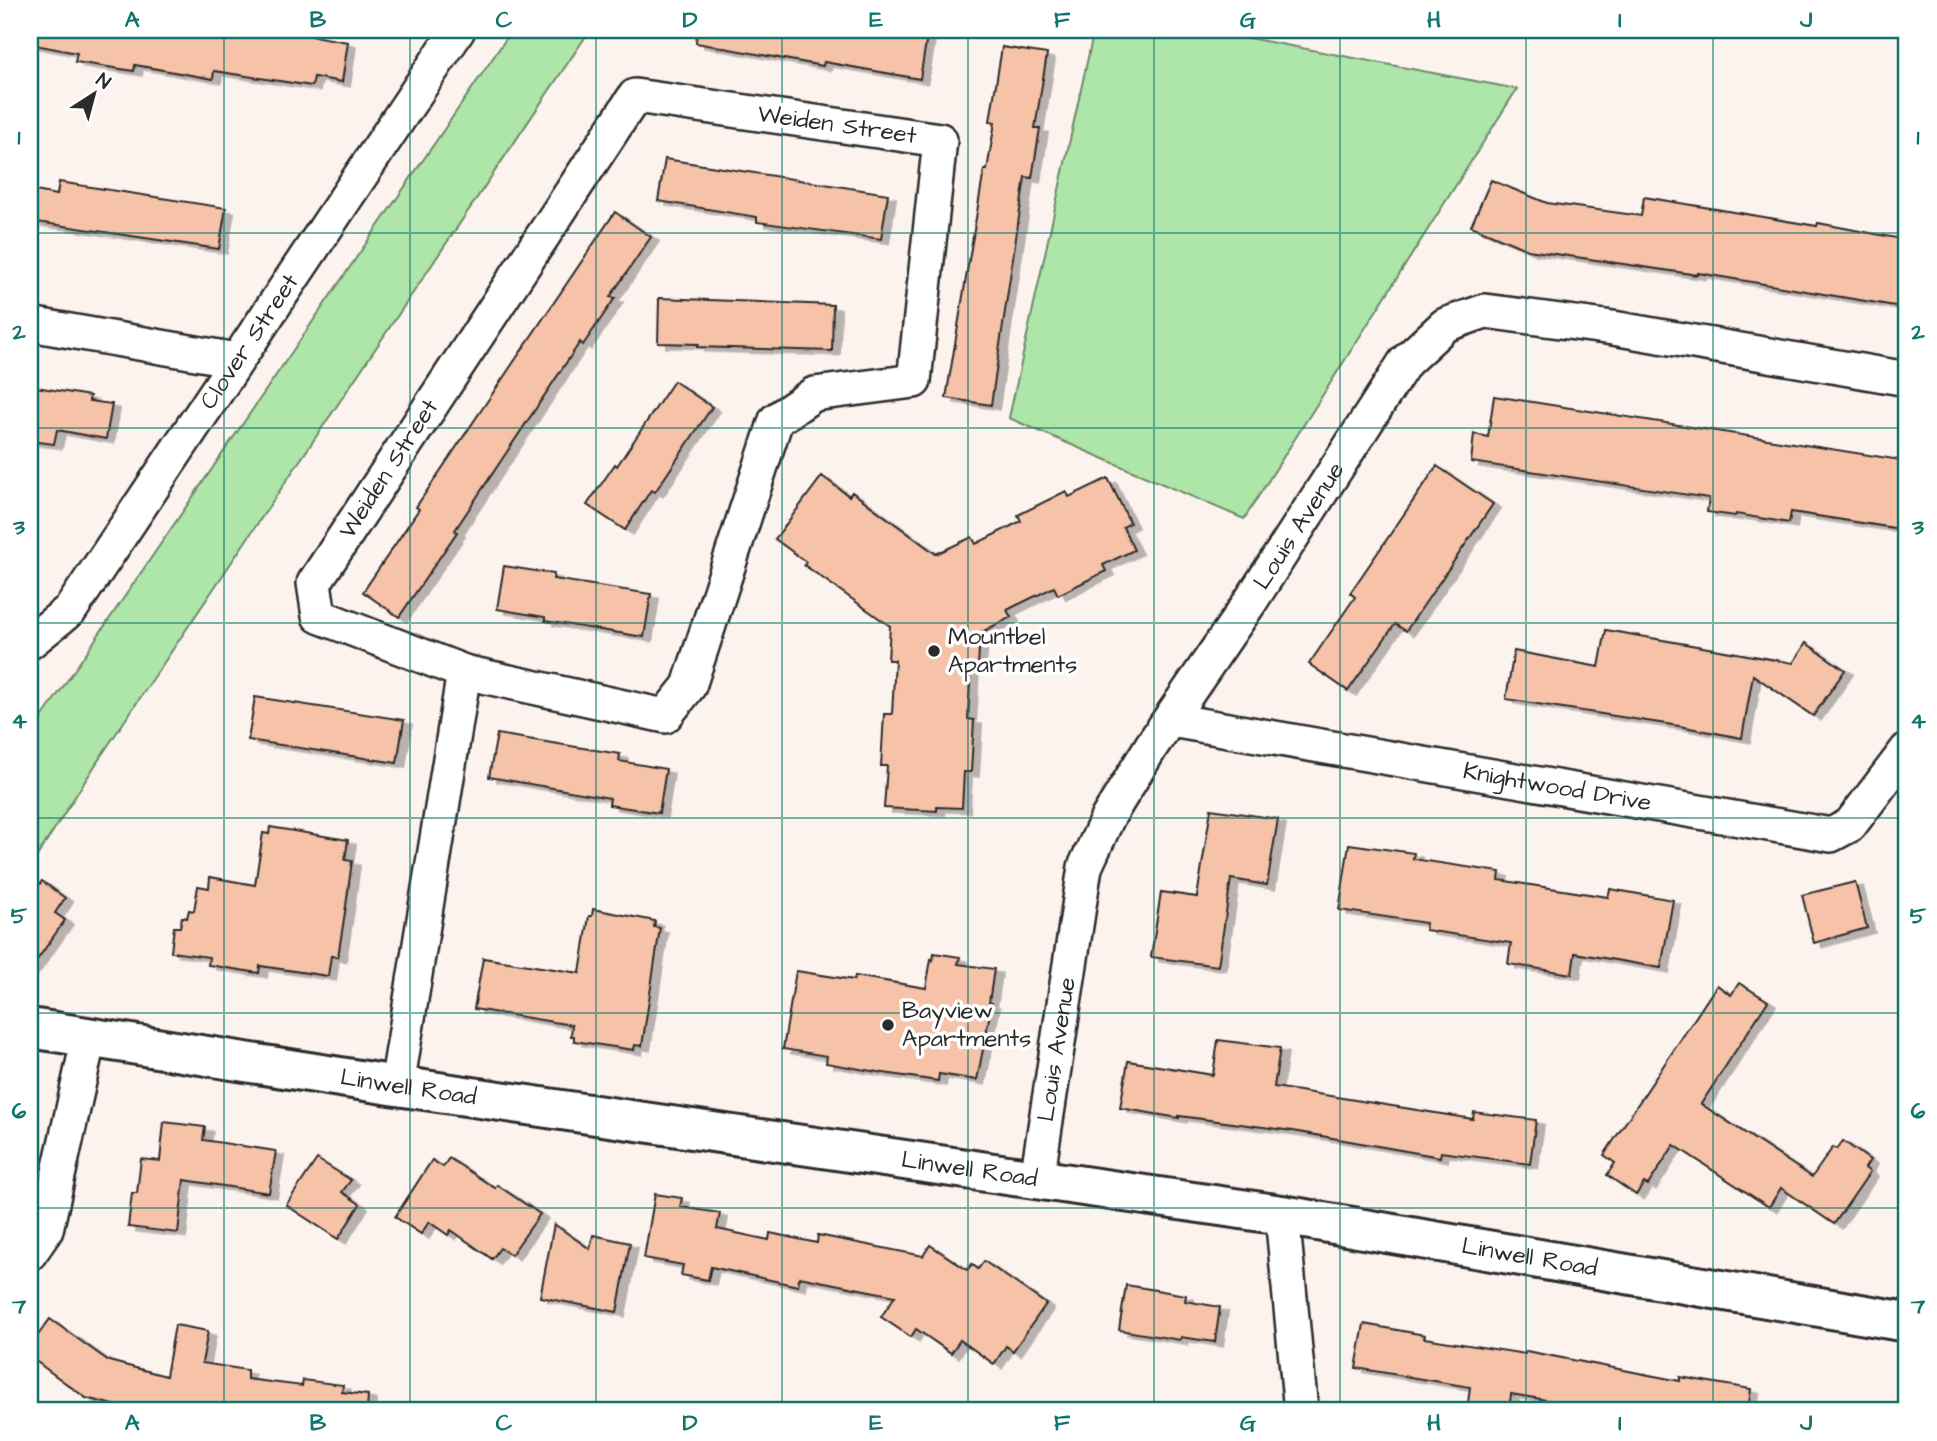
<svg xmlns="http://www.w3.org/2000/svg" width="1937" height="1441" font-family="'Architects Daughter',sans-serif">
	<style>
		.green { fill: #aee5a9; stroke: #6c886a; stroke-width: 2 }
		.building { fill: #f6c2a8; stroke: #2b2b2b; stroke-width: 2; filter: url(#shadow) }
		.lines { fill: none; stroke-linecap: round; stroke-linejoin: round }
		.minor-casing { stroke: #2b2b2b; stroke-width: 38 }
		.major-casing { stroke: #2b2b2b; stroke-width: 44 }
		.minor { stroke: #fff; stroke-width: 33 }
		.major { stroke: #fff; stroke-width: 38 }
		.grid { fill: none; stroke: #0f766e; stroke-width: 2; stroke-opacity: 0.55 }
		.poi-dot { fill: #2b2b2b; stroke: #fff; stroke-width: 2.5 }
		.labels { text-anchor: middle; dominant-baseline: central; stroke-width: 7; stroke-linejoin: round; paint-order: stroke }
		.street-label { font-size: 24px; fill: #2b2b2b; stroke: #fff }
		.poi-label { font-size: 24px; fill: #2b2b2b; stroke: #fff; text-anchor: start }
		.neatline { fill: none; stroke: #0f766e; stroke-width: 2.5 }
		.grid-label { font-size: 23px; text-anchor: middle; font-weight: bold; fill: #0f766e }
	</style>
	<defs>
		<filter id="shadow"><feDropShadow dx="8" dy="4.5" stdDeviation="0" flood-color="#0004"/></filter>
	</defs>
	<rect width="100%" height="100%" fill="#fdf3ee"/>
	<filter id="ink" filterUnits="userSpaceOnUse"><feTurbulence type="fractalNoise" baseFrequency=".0143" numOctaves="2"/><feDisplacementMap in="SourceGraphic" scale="14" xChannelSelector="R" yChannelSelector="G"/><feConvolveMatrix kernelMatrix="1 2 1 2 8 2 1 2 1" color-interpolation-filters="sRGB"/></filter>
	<g filter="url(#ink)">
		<g class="green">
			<path d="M 512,30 L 590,30 L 103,753 L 30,867 L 30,735 Z"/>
			<path d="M 1094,30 L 1207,30 L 1517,89 L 1244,519 L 1009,418 Z"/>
		</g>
		<g class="building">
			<path d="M 30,30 L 160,30 L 193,35 L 193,30 L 244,30 L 277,35 L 279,30 L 348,42 L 342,82 L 314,77 L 312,86 L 214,71 L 213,79 L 135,65 L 134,71 L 75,62 L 77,53 L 30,44 Z"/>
			<path d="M 697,30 L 891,30 L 927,36 L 920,79 L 824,62 L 823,66 L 696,43 Z"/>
			<path d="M 1002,47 L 1047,54 L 1035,128 L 1040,128 L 1032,178 L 1025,177 L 991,405 L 946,398 L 984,170 L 987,170 L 995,122 L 990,121 Z"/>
			<path d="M 665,159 L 888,194 L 881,239 L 757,222 L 757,217 L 658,201 Z"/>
			<path d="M 1491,180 L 1547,203 L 1641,216 L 1644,197 L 1817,226 L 1818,223 L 1907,240 L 1907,308 L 1698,273 L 1698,275 L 1528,250 L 1471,226 Z"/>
			<path d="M 59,182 L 226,208 L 219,249 L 30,221 L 30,190 L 57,195 Z"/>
			<path d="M 615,212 L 651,237 L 610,297 L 615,298 L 583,345 L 580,342 L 455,530 L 457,532 L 399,617 L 363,592 L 419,509 L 416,507 Z"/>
			<path d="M 659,298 L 833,305 L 832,351 L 697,347 L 699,344 L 658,343 Z"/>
			<path d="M 674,381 L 712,407 L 655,492 L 651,490 L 625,530 L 587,505 L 615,464 L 617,466 Z"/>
			<path d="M 30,386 L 90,396 L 89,401 L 112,404 L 106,439 L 57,430 L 54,444 L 30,441 Z"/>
			<path d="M 1494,396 L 1907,461 L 1907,530 L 1791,512 L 1789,523 L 1736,514 L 1735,516 L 1707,512 L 1709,498 L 1471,462 L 1474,434 L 1488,437 Z"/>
			<path d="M 1437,466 L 1493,504 L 1406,631 L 1395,624 L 1348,691 L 1309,664 L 1355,597 L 1350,593 Z"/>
			<path d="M 822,476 L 849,496 L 852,492 L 936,554 L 972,537 L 976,544 L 1021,521 L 1018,515 L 1066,491 L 1069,497 L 1108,478 L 1130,523 L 1123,527 L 1134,550 L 1103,565 L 1106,571 L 1058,595 L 1054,587 L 1007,610 L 1011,617 L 980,633 L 978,666 L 971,666 L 968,719 L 974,720 L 971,772 L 964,772 L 962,808 L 937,807 L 937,811 L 884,808 L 887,766 L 881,766 L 884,714 L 892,714 L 895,660 L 888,660 L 890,626 L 804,565 L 806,562 L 775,539 Z"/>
			<path d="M 504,566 L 554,574 L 553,579 L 651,594 L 644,637 L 545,621 L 545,617 L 497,609 Z"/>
			<path d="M 1606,630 L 1793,663 L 1806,643 L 1845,670 L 1813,716 L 1753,675 L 1742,738 L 1679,726 L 1506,699 L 1514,651 L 1599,667 Z"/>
			<path d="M 255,697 L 404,720 L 397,763 L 248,740 Z"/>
			<path d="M 497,734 L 620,754 L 619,761 L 666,769 L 659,813 L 609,805 L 610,798 L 489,777 Z"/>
			<path d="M 1211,809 L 1278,819 L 1267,885 L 1231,879 L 1218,966 L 1151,957 L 1161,892 L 1197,897 Z"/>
			<path d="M 270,827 L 348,840 L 345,860 L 352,861 L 346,906 L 338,957 L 331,956 L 328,976 L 260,966 L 259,973 L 208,965 L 209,957 L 171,952 L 174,927 L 180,927 L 182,917 L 187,918 L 189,910 L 194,911 L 198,886 L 209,888 L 210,877 L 255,885 L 263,833 L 269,834 Z"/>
			<path d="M 1349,844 L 1414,853 L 1413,859 L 1500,872 L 1499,880 L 1608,897 L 1610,889 L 1673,900 L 1661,968 L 1575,953 L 1572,974 L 1508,964 L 1511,943 L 1425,930 L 1426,923 L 1339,910 Z"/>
			<path d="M 42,881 L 65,898 L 55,913 L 65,920 L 30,970 L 30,895 L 31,896 Z"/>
			<path d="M 1855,882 L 1867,928 L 1814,943 L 1802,895 Z"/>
			<path d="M 593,909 L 655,921 L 654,927 L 660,928 L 642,1046 L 635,1045 L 634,1050 L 574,1041 L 574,1036 L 571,1036 L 572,1025 L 474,1009 L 483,958 L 580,973 L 589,916 L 592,916 Z"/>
			<path d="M 934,953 L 960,957 L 958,964 L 994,969 L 989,1003 L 992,1003 L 977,1080 L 939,1074 L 938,1081 L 877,1072 L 826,1063 L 827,1056 L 783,1049 L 796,971 L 854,980 L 855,976 L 926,988 L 931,959 L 933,960 Z"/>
			<path d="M 1739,983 L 1768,1001 L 1701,1104 L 1812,1177 L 1833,1147 L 1837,1149 L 1843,1141 L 1870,1160 L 1865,1168 L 1870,1172 L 1834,1224 L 1781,1188 L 1769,1207 L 1674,1145 L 1648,1185 L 1644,1183 L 1636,1195 L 1607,1175 L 1615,1163 L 1604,1155 L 1717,985 L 1731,995 Z"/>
			<path d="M 1218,1040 L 1280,1048 L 1274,1087 L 1473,1119 L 1474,1112 L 1536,1120 L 1530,1164 L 1441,1152 L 1440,1157 L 1293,1131 L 1179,1116 L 1179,1118 L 1120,1108 L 1128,1061 L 1213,1075 Z"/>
			<path d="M 164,1122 L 205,1127 L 203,1140 L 276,1151 L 269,1193 L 184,1180 L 178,1233 L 128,1227 L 132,1193 L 137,1193 L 141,1159 L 160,1161 Z"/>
			<path d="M 449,1158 L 495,1188 L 497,1185 L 540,1214 L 511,1255 L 500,1248 L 492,1259 L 451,1230 L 448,1235 L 429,1222 L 421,1234 L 395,1217 L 432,1160 L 443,1167 Z"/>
			<path d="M 317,1159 L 351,1180 L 342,1192 L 360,1204 L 338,1239 L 286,1205 Z"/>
			<path d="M 655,1194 L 682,1198 L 680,1207 L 720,1213 L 717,1229 L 769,1240 L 770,1233 L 817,1243 L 818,1235 L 923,1256 L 930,1245 L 967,1270 L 972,1264 L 978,1269 L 984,1261 L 1046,1304 L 1013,1351 L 1006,1346 L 994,1364 L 960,1340 L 951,1353 L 916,1329 L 911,1337 L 881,1317 L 895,1296 L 799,1277 L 798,1286 L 711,1267 L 708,1280 L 681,1275 L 683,1265 L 644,1258 Z"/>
			<path d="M 554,1224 L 590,1249 L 593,1235 L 630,1243 L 617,1312 L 540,1297 Z"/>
			<path d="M 1126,1285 L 1186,1295 L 1185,1301 L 1220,1307 L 1215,1342 L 1181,1337 L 1180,1340 L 1119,1330 Z"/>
			<path d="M 50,1319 L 109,1361 L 166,1376 L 175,1325 L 208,1331 L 202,1363 L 247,1370 L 247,1379 L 302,1386 L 303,1380 L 343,1385 L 342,1392 L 368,1395 L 367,1411 L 137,1411 L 86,1398 L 30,1357 L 30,1346 Z"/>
			<path d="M 1364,1324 L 1425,1335 L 1424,1338 L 1525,1354 L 1526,1351 L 1680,1381 L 1680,1377 L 1751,1389 L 1748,1411 L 1611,1411 L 1511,1394 L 1509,1411 L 1467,1411 L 1470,1387 L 1356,1368 Z"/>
		</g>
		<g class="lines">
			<g class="minor-casing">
				<g id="minor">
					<path d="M 635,96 L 940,140 L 914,381 L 814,394 L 776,420 L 689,686 L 665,716 L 464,672 L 319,616 L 314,583 Z"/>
					<path d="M 30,324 L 236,360"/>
					<path id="s1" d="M 30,642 L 71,609 L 458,30"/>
					<path id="s2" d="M 1171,720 L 1831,835 L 1850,825 L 1907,750"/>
					<path d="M 397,1086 L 464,672"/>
					<path id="s3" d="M 1037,1179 L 1085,867 L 1108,817 L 1152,745 L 1250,602 L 1405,362 L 1445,325 L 1485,311 L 1613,328 L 1907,379"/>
					<path d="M 1282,1215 L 1301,1411"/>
					<path d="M 30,1253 L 46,1230 L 89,1037"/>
				</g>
			</g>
			<g class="major-casing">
				<g id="major">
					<path id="s4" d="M 30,1028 L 397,1086 L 1282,1215 L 1907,1322"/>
				</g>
			</g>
			<use href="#minor" class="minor"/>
			<use href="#major" class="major"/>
		</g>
	</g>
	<path class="grid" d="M 224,30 L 224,1411M 410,30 L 410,1411M 596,30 L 596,1411M 782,30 L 782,1411M 968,30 L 968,1411M 1154,30 L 1154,1411M 1340,30 L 1340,1411M 1526,30 L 1526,1411M 1713,30 L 1713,1411M 30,233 L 1907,233M 30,428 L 1907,428M 30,623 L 1907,623M 30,818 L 1907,818M 30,1013 L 1907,1013M 30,1208 L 1907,1208"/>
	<g class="poi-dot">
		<circle cx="934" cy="651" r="7"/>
		<circle cx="888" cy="1025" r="7"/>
	</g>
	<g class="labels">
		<g class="street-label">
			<text transform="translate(837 125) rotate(8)">Weiden Street</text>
			<text stroke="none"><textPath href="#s1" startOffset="374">Clover Street</textPath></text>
			<text transform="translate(389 469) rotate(-57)">Weiden Street</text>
			<text stroke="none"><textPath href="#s3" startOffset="719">Louis Avenue</textPath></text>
			<text stroke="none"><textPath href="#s2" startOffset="392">Knightwood Drive</textPath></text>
			<text stroke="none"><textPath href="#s3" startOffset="131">Louis Avenue</textPath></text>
			<text stroke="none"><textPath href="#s4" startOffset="383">Linwell Road</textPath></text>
			<text stroke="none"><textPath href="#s4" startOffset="950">Linwell Road</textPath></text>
			<text stroke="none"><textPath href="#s4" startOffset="1517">Linwell Road</textPath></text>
		</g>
		<g class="poi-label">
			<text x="948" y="637">Mountbel<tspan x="948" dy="28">Apartments</tspan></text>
			<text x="902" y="1011">Bayview<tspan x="902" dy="28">Apartments</tspan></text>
		</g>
	</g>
	<rect width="1937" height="1441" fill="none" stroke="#fff" stroke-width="77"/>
	<g transform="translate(94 94) rotate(36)" stroke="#ffffff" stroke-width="5" paint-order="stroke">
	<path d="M0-5L12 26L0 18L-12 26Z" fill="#2b2b2b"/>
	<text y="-10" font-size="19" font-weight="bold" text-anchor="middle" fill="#2b2b2b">N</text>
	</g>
	<rect x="38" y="38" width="1860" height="1364" class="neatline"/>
	<g class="grid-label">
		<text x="132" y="27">A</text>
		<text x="318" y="27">B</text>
		<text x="504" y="27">C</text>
		<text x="690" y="27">D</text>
		<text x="876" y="27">E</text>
		<text x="1062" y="27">F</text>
		<text x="1248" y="27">G</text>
		<text x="1434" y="27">H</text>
		<text x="1620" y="27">I</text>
		<text x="1806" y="27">J</text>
		<text x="19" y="144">1</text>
		<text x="1918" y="144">1</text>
		<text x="19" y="339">2</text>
		<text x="1918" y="339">2</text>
		<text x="19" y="534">3</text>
		<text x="1918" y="534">3</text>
		<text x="19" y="728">4</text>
		<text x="1918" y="728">4</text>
		<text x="19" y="923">5</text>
		<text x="1918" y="923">5</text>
		<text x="19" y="1118">6</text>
		<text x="1918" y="1118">6</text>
		<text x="19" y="1313">7</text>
		<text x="1918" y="1313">7</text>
		<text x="132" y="1430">A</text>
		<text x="318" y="1430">B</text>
		<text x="504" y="1430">C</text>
		<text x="690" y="1430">D</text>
		<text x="876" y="1430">E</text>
		<text x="1062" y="1430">F</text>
		<text x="1248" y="1430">G</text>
		<text x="1434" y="1430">H</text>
		<text x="1620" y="1430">I</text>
		<text x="1806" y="1430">J</text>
	</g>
</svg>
